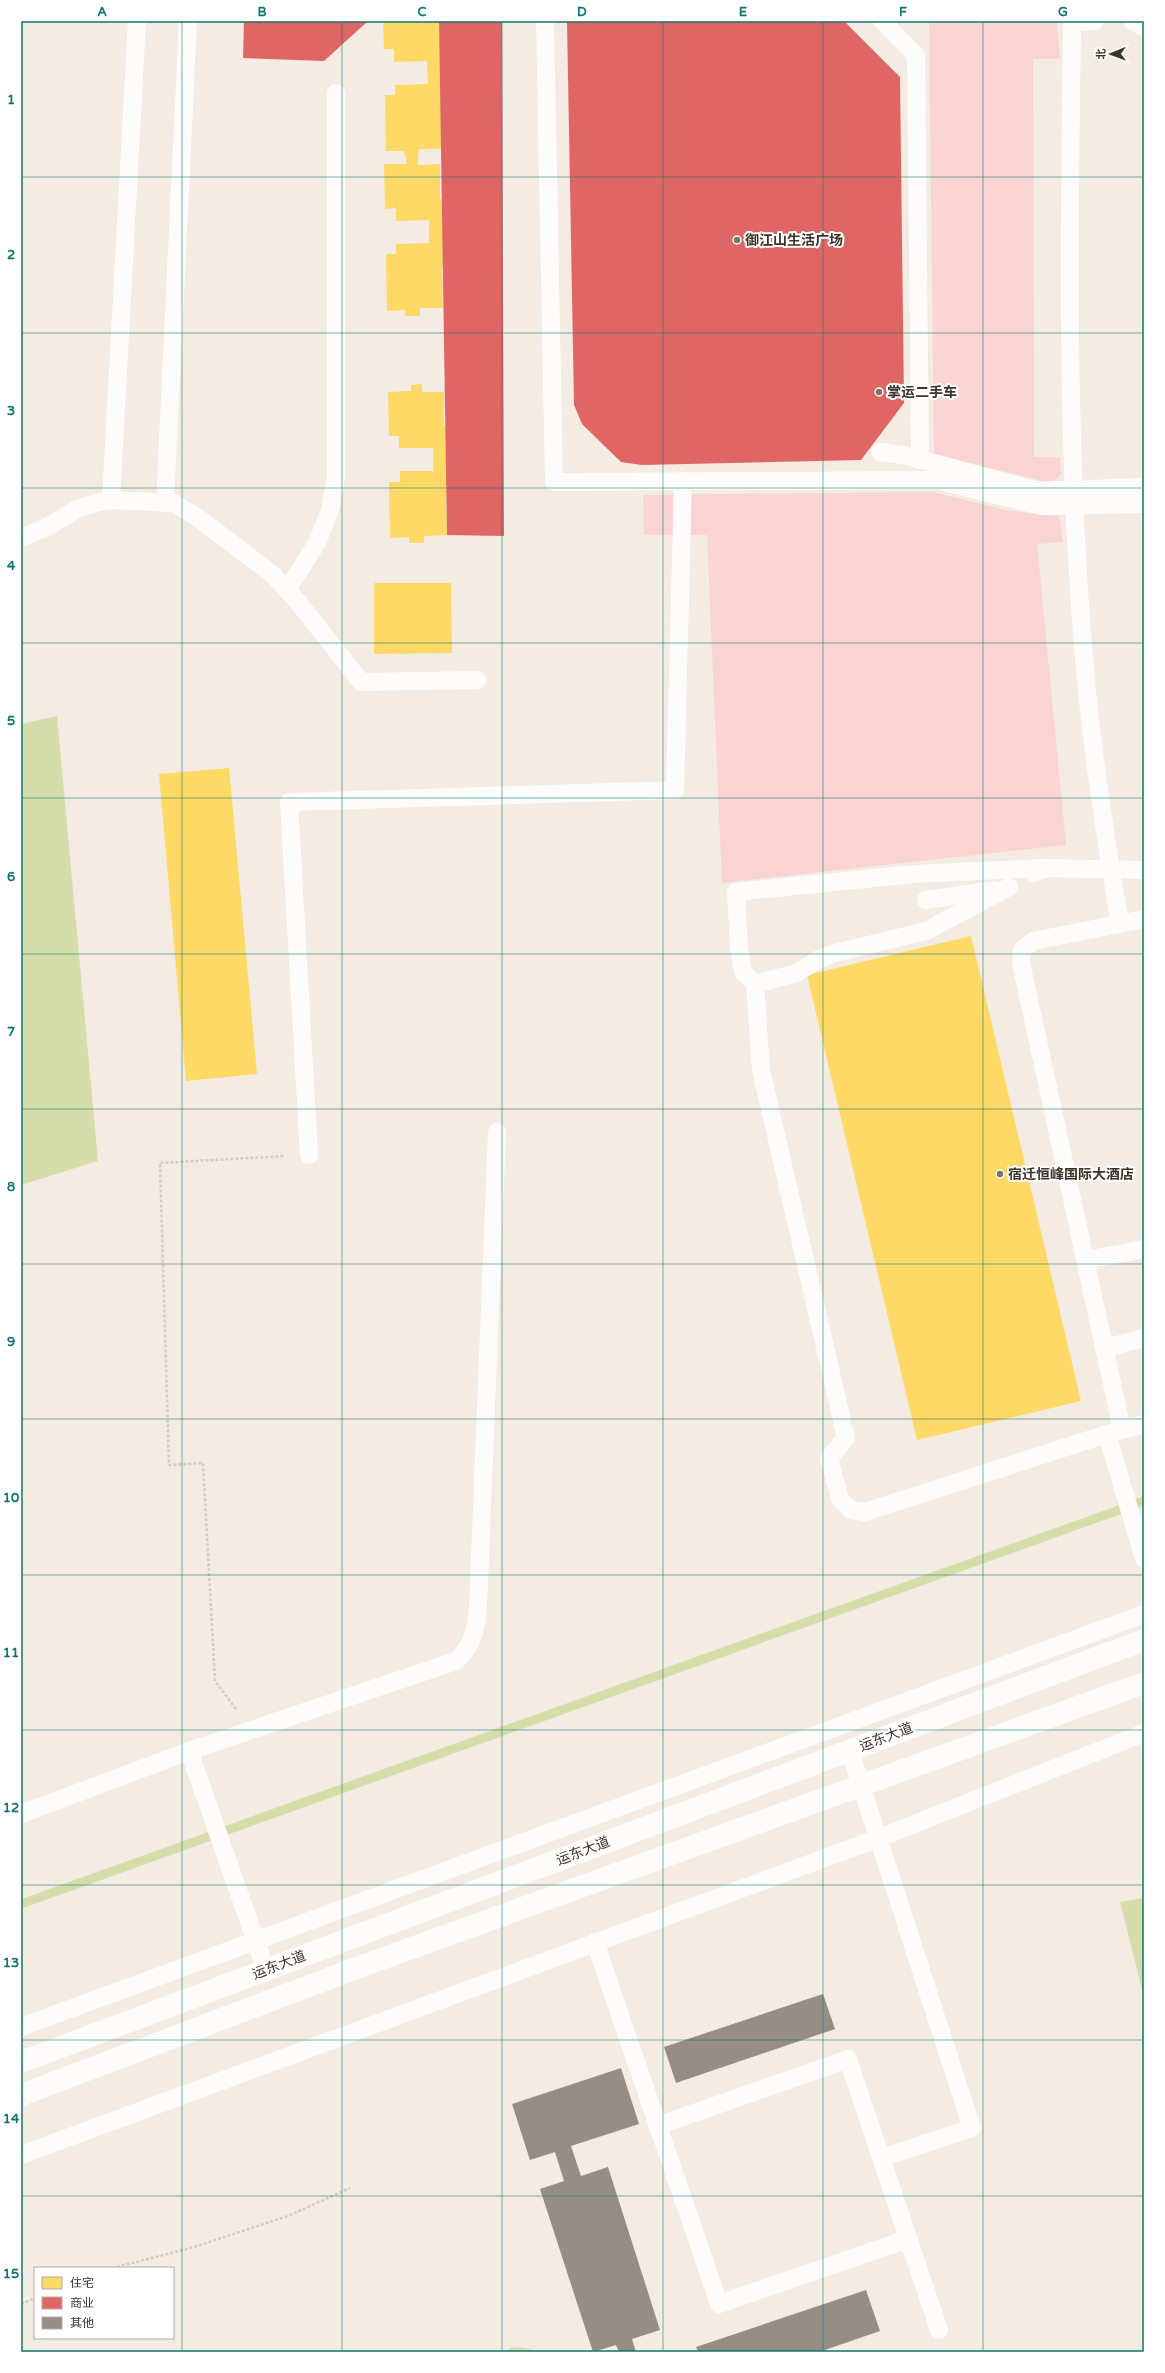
<svg xmlns="http://www.w3.org/2000/svg" width="1165" height="2373" font-family="'Varela Round','Noto Sans SC',sans-serif">
	<style>
		.green { fill: #f9d4d2 }
		.water { fill: #d5deab }
		.homes { fill: #ffd966 }
		.shops { fill: #e06666 }
		.lines { fill: none; stroke-linecap: round; stroke-linejoin: round }
		.stream { stroke: #d5deab; stroke-width: 9 }
		.building { fill: #968d87 }
		.path { stroke: #d0cdc8; stroke-width: 2.5; stroke-dasharray: 3 2; stroke-linecap: butt }
		.service { stroke: #fdfcfb; stroke-width: 18 }
		.secondary { stroke: #fdfcfb; stroke-width: 22 }
		.grid { fill: none; stroke: #0f766e; stroke-width: 1; stroke-opacity: 0.55 }
		.poi-dot { fill: #7d7368; stroke: #fff; stroke-width: 1.5 }
		.labels { text-anchor: middle; dominant-baseline: central; stroke-width: 4; stroke-linejoin: round; paint-order: stroke }
		.poi-label { font-size: 14px; font-weight: bold; fill: #3d3227; stroke: #fff; text-anchor: start }
		.street-label { font-size: 14px; fill: #3d3227; stroke: #fff }
		.neatline { fill: none; stroke: #0f766e; stroke-width: 1.5 }
		.grid-label { font-size: 13px; text-anchor: middle; font-weight: bold; fill: #0f766e }
	</style>
	<rect width="100%" height="100%" fill="#f4ebe2"/>
	<g class="green">
		<path d="M 929,21 L 1057,21 L 1060,59 L 1033,59 L 1034,457 L 1060,457 L 1061,474 L 1054,481 L 1043,481 L 934,454 Z"/>
		<path d="M 933,492 L 1010,511 L 1059,516 L 1063,542 L 1037,544 L 1066,845 L 722,883 L 707,535 L 644,535 L 643,495 Z"/>
	</g>
	<g class="water">
		<path d="M 57,716 L 98,1161 L 21,1185 L 21,724 Z"/>
		<path d="M 1144,1898 L 1144,1997 L 1120,1902 Z"/>
		<path d="M 513,2347 L 526,2348 L 539,2352 L 504,2352 Z"/>
	</g>
	<g class="homes">
		<path d="M 383,21 L 439,21 L 439,40 L 456,40 L 457,107 L 441,107 L 441,149 L 419,149 L 418,156 L 418,165 L 440,164 L 440,199 L 457,199 L 458,266 L 442,266 L 443,308 L 420,308 L 420,316 L 405,316 L 405,310 L 387,311 L 386,254 L 396,254 L 396,244 L 429,243 L 429,220 L 396,221 L 396,208 L 385,209 L 384,164 L 407,164 L 404,151 L 386,151 L 385,95 L 395,95 L 395,85 L 428,84 L 427,61 L 394,62 L 394,49 L 384,49 Z"/>
		<path d="M 422,384 L 422,392 L 444,392 L 444,426 L 461,426 L 462,493 L 446,493 L 447,535 L 424,536 L 424,543 L 409,543 L 409,537 L 390,538 L 389,482 L 400,482 L 400,471 L 433,471 L 433,448 L 399,448 L 399,436 L 389,436 L 388,392 L 411,391 L 411,385 Z"/>
		<path d="M 374,583 L 451,583 L 452,653 L 374,654 Z"/>
		<path d="M 229,768 L 257,1074 L 186,1081 L 159,774 Z"/>
		<path d="M 971,936 L 1081,1401 L 917,1440 L 807,975 Z"/>
	</g>
	<g class="shops">
		<path d="M 244,21 L 368,21 L 324,61 L 243,58 Z"/>
		<path d="M 439,21 L 502,21 L 504,536 L 447,535 Z"/>
		<path d="M 567,21 L 844,21 L 900,77 L 904,403 L 861,460 L 642,465 L 621,462 L 582,424 L 574,405 Z"/>
	</g>
	<g class="lines">
		<path class="stream" d="M 21,1904 L 1144,1501"/>
	</g>
	<g class="building">
		<path d="M 823,1994 L 835,2029 L 676,2083 L 664,2047 Z"/>
		<path d="M 621,2068 L 639,2124 L 571,2146 L 581,2176 L 608,2167 L 660,2330 L 632,2339 L 636,2352 L 619,2352 L 616,2345 L 593,2352 L 540,2189 L 564,2181 L 555,2152 L 530,2160 L 512,2104 Z"/>
		<path d="M 866,2290 L 880,2331 L 819,2352 L 698,2352 L 696,2347 Z"/>
	</g>
	<g class="lines">
		<g class="path">
			<path d="M 236,1709 L 215,1681 L 203,1463 L 169,1465 L 160,1163 L 285,1156"/>
			<path d="M 112,2268 L 191,2248 L 288,2216 L 350,2188"/>
			<path d="M 21,2304 L 35,2298"/>
		</g>
		<g class="service">
			<path d="M 545,21 L 554,482 L 936,480 L 1042,506 L 1144,504"/>
			<path d="M 882,21 L 916,55 L 920,460"/>
			<path d="M 1095,21 L 1072,23 C 1069,235 1066,447 1084,658 C 1091,747 1105,836 1120,924"/>
			<path d="M 1132,21 L 1144,27"/>
			<path d="M 880,452 L 903,455 L 1038,491 L 1144,487"/>
			<path d="M 111,500 L 137,21"/>
			<path d="M 165,503 L 188,21"/>
			<path d="M 21,538 L 49,526 L 75,510 L 95,503 L 111,500 L 174,503 L 201,520 L 272,574 L 298,602 L 361,682 L 477,680"/>
			<path d="M 287,590 L 317,543 L 330,510 L 336,478 L 336,93"/>
			<path d="M 1045,868 L 914,874 L 736,892 L 739,948 L 743,972 L 755,984 L 761,1070 L 846,1438 L 829,1458 L 840,1499 L 851,1510 L 865,1512 L 1107,1434"/>
			<path d="M 1034,873 L 1045,868 L 1144,870"/>
			<path d="M 926,900 L 994,890"/>
			<path d="M 755,984 L 797,973 L 817,960 L 835,953 L 926,931 L 1009,887"/>
			<path d="M 309,1155 L 289,802 L 675,790 L 683,481"/>
			<path d="M 1086,1260 L 1144,1249"/>
			<path d="M 1105,1348 L 1144,1338"/>
			<path d="M 1144,1424 L 1107,1434 L 1144,1559"/>
			<path d="M 1122,1430 L 1021,963 L 1022,950 L 1033,941 L 1144,919"/>
			<path d="M 189,1751 L 266,1970"/>
			<path d="M 850,1751 L 972,2128 L 881,2158"/>
			<path d="M 21,1814 L 189,1751 L 456,1661 C 474,1644 475,1632 478,1608 L 497,1132"/>
			<path d="M 595,1942 L 719,2304 L 908,2239"/>
			<path d="M 21,2027 L 1144,1614"/>
			<path d="M 657,2126 L 848,2059 L 939,2330"/>
			<path d="M 21,2155 L 879,1838 L 1144,1733"/>
		</g>
		<g class="secondary">
			<path d="M 21,2062 L 1144,1640"/>
			<path d="M 21,2095 L 362,1966 L 1144,1683"/>
		</g>
	</g>
	<path class="grid" d="M 182,21 L 182,2352M 342,21 L 342,2352M 502,21 L 502,2352M 663,21 L 663,2352M 823,21 L 823,2352M 983,21 L 983,2352M 21,177 L 1144,177M 21,333 L 1144,333M 21,488 L 1144,488M 21,643 L 1144,643M 21,798 L 1144,798M 21,954 L 1144,954M 21,1109 L 1144,1109M 21,1264 L 1144,1264M 21,1419 L 1144,1419M 21,1575 L 1144,1575M 21,1730 L 1144,1730M 21,1885 L 1144,1885M 21,2040 L 1144,2040M 21,2196 L 1144,2196"/>
	<g class="poi-dot">
		<circle cx="737" cy="240" r="4"/>
		<circle cx="879" cy="392" r="4"/>
		<circle cx="1000" cy="1174" r="4"/>
	</g>
	<g class="labels">
		<g class="poi-label">
			<text x="745" y="240">御江山生活广场</text>
			<text x="887" y="392">掌运二手车</text>
			<text x="1008" y="1174">宿迁恒峰国际大酒店</text>
		</g>
		<g class="street-label">
			<text transform="translate(886 1737) rotate(-21)">运东大道</text>
			<text transform="translate(583 1851) rotate(-21)">运东大道</text>
			<text transform="translate(279 1965) rotate(-21)">运东大道</text>
		</g>
	</g>
	<rect width="1165" height="2373" fill="none" stroke="#ffffff" stroke-width="44"/>
	<rect x="34" y="2267" width="140" height="72" fill="#ffffff" stroke="#b1ada9"/>
	<rect x="42" y="2277" width="20" height="12" fill="#ffd966" stroke="#b1ada9"/>
	<text x="70" y="2287" font-size="12" fill="#3d3227">住宅</text>
	<rect x="42" y="2297" width="20" height="12" fill="#e06666" stroke="#b1ada9"/>
	<text x="70" y="2307" font-size="12" fill="#3d3227">商业</text>
	<rect x="42" y="2317" width="20" height="12" fill="#968d87" stroke="#b1ada9"/>
	<text x="70" y="2327" font-size="12" fill="#3d3227">其他</text>
	<g transform="translate(1111 54) rotate(269)" stroke="#ffffff" stroke-width="3" paint-order="stroke">
	<path d="M0-3L7 15L0 10L-7 15Z" fill="#3d3227"/>
	<text y="-6" font-size="11" font-weight="bold" text-anchor="middle" fill="#3d3227">北</text>
	</g>
	<rect x="22" y="22" width="1121" height="2329" class="neatline"/>
	<g class="grid-label">
		<text x="102" y="16">A</text>
		<text x="262" y="16">B</text>
		<text x="422" y="16">C</text>
		<text x="582" y="16">D</text>
		<text x="743" y="16">E</text>
		<text x="903" y="16">F</text>
		<text x="1063" y="16">G</text>
		<text x="11" y="104">1</text>
		<text x="11" y="259">2</text>
		<text x="11" y="415">3</text>
		<text x="11" y="570">4</text>
		<text x="11" y="725">5</text>
		<text x="11" y="881">6</text>
		<text x="11" y="1036">7</text>
		<text x="11" y="1191">8</text>
		<text x="11" y="1346">9</text>
		<text x="11" y="1502">10</text>
		<text x="11" y="1657">11</text>
		<text x="11" y="1812">12</text>
		<text x="11" y="1967">13</text>
		<text x="11" y="2123">14</text>
		<text x="11" y="2278">15</text>
	</g>
</svg>
